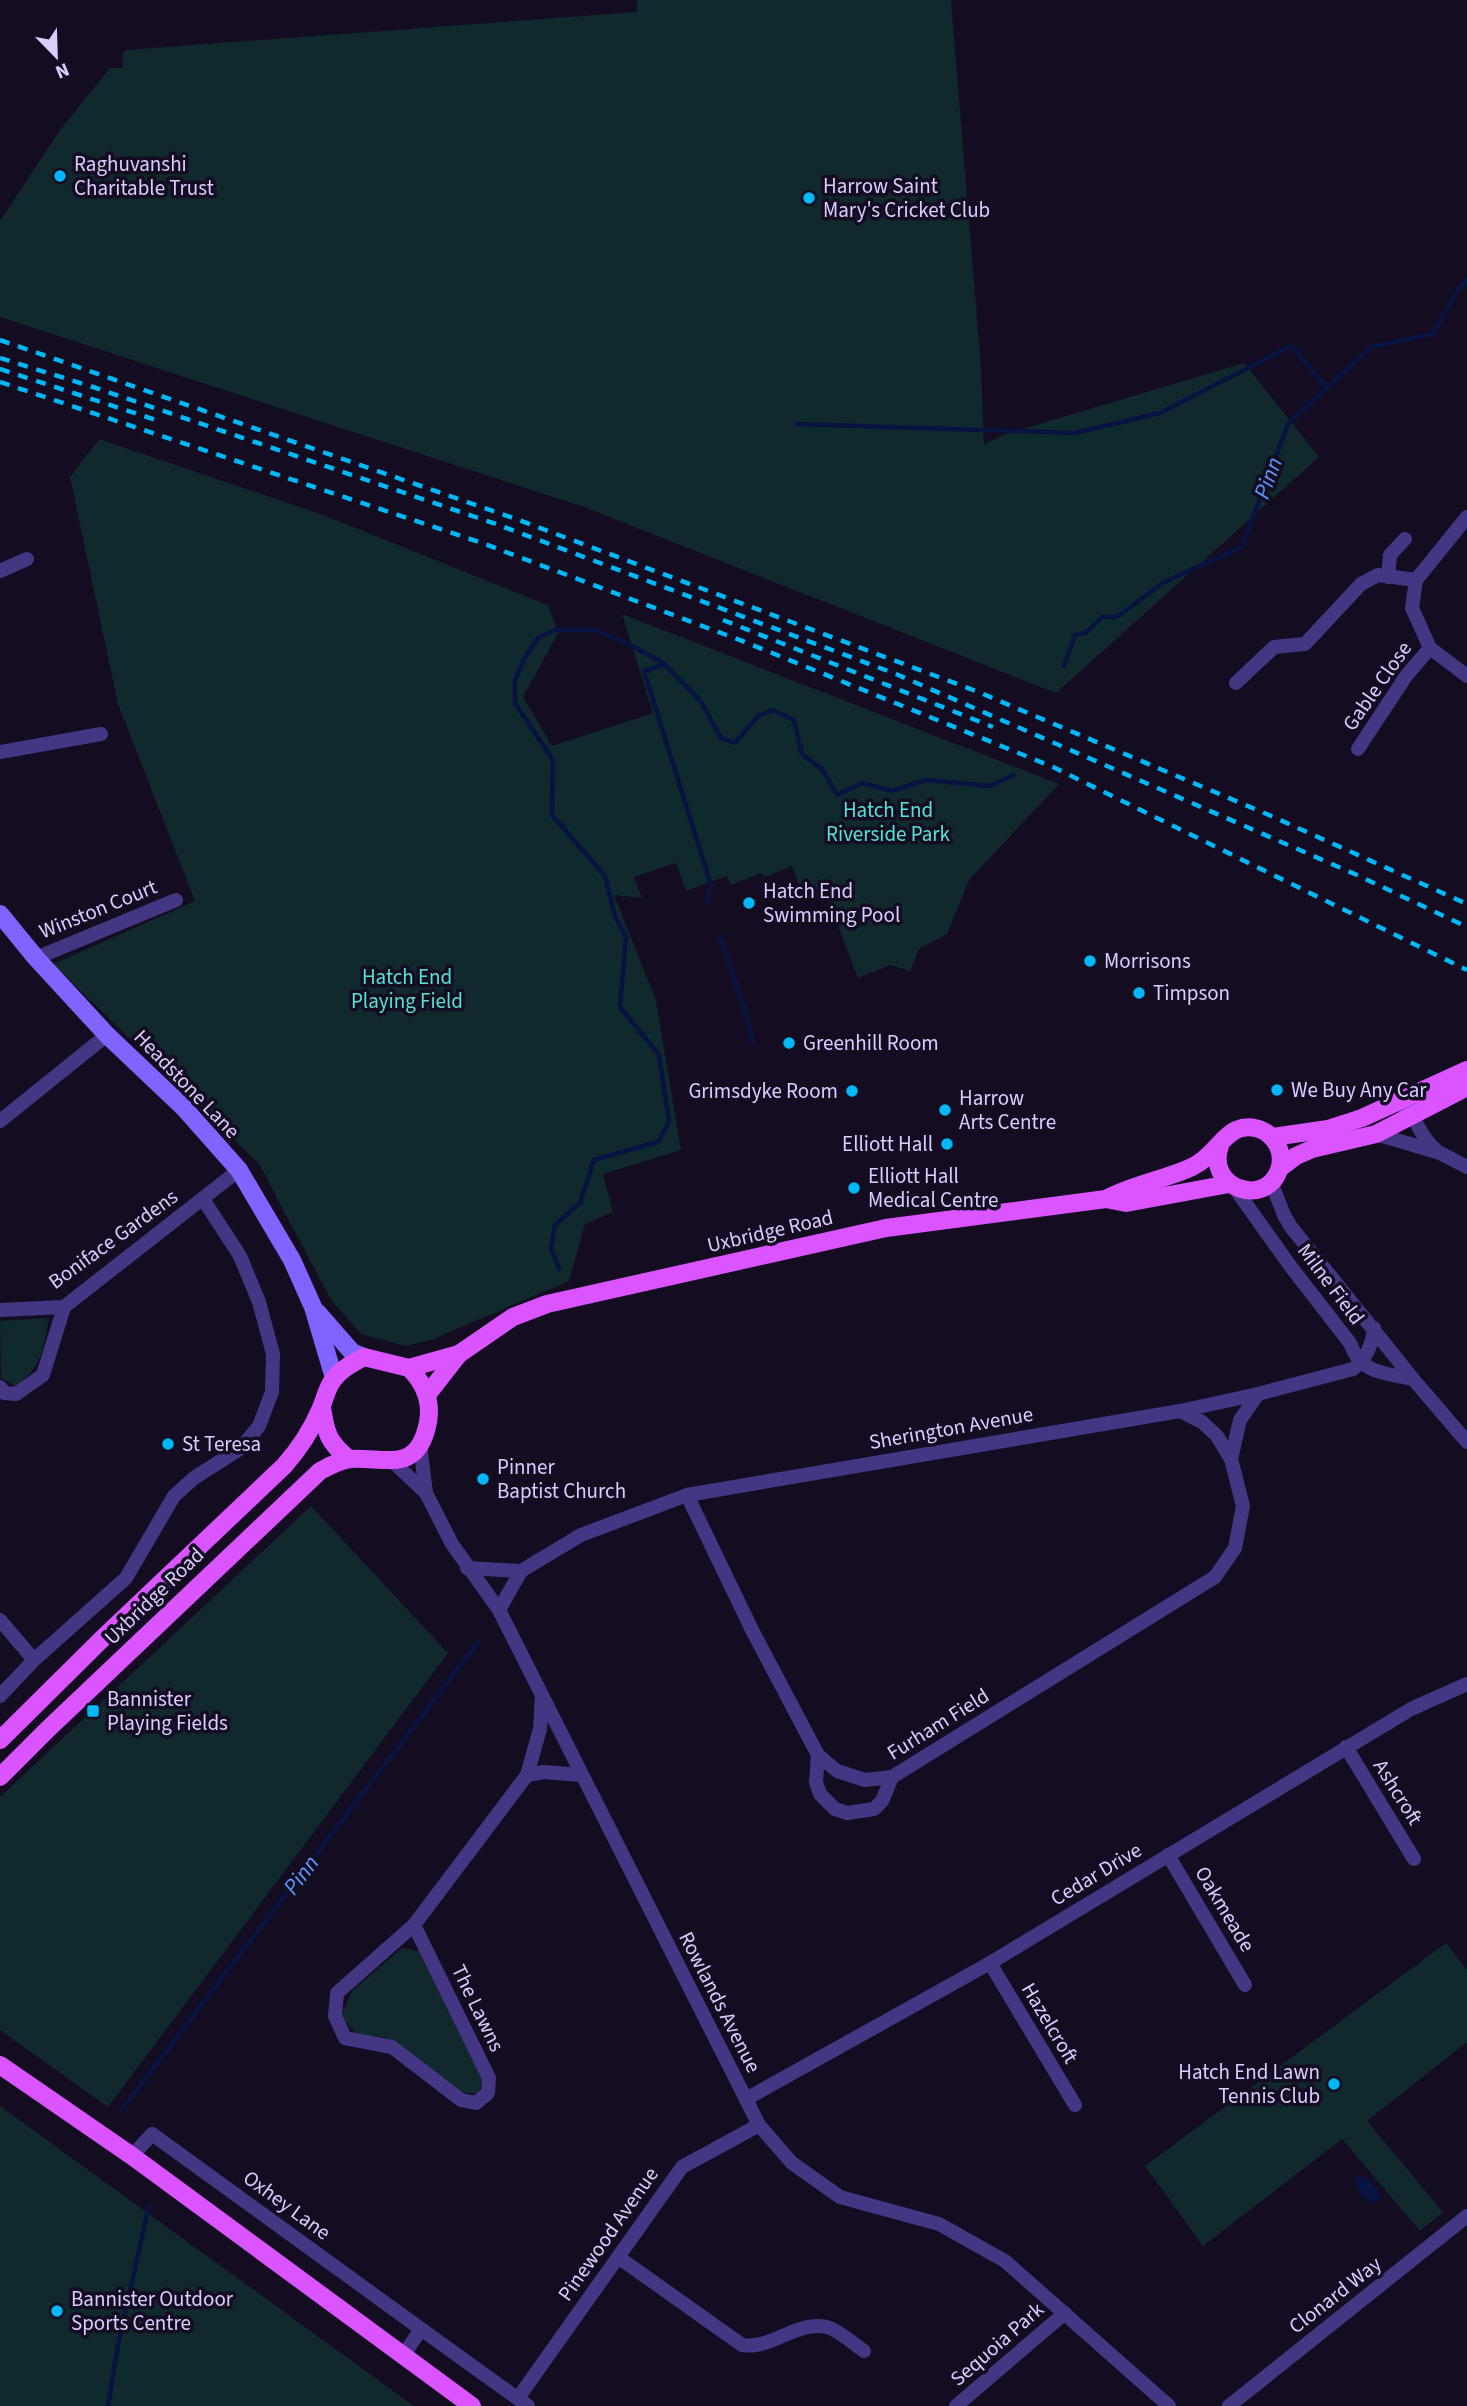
<svg xmlns="http://www.w3.org/2000/svg" width="1467" height="2406" font-family="'Source Sans 3',sans-serif">
	<style>
		.green { fill: #0f292c }
		.water { fill: #071340 }
		.lines { fill: none; stroke-linecap: round; stroke-linejoin: round }
		.stream { stroke: #071340; stroke-width: 4.5 }
		.street { stroke: #453683; stroke-width: 14 }
		.secondary { stroke: #8164ff; stroke-width: 18 }
		.primary { stroke: #da54ff; stroke-width: 18 }
		.rail { stroke: #00b8f8; stroke-width: 4.5; stroke-dasharray: 10 9; stroke-linecap: butt }
		.poi-dot { fill: #00b8f8; stroke: #140d22; stroke-width: 2.5 }
		.labels { text-anchor: middle; dominant-baseline: central; stroke-width: 7; stroke-linejoin: round; paint-order: stroke }
		.poi-label { font-size: 21px; fill: #dbcdff; stroke: #140d22; text-anchor: start }
		.street-label { font-size: 21px; fill: #dbcdff; stroke: #140d22 }
		.park-label { font-size: 21px; fill: #55e3d6; stroke: #140d22 }
		.water-label { font-size: 23px; font-style: italic; fill: #5b99ff; stroke: #140d22 }
	</style>
	<rect width="100%" height="100%" fill="#140d22"/>
	<g class="green">
		<path d="M 637,0 L 951,0 L 981,368 L 984,444 L 1006,434 L 1244,363 L 1319,457 L 1056,693 L 584,507 L 0,317 L 0,221 L 60,130 L 110,68 L 123,68 L 122,54 L 126,50 L 637,12 Z"/>
		<path d="M 99,439 L 326,516 L 548,605 L 558,633 L 523,697 L 552,746 L 653,713 L 622,614 L 1059,784 L 969,880 L 947,934 L 919,949 L 910,971 L 890,965 L 858,978 L 829,902 L 800,888 L 792,866 L 764,877 L 762,873 L 731,885 L 727,876 L 686,891 L 676,863 L 634,877 L 642,898 L 614,895 L 656,1000 L 681,1150 L 603,1174 L 613,1212 L 585,1224 L 569,1281 L 431,1340 L 405,1346 L 361,1334 L 331,1300 L 259,1164 L 53,964 L 195,901 L 118,704 L 70,477 Z"/>
		<path d="M 49,1318 C 43,1349 43,1367 15,1386 L 1,1378 L 0,1321 Z"/>
		<path d="M 311,1506 L 448,1653 L 108,2107 L 0,2030 L 0,1797 Z"/>
		<path d="M 1446,1943 L 1467,1970 L 1467,2042 L 1367,2121 L 1443,2212 L 1420,2231 L 1342,2139 L 1203,2246 L 1145,2166 Z"/>
		<path d="M 402,1948 L 419,1951 L 482,2079 L 479,2093 L 461,2093 L 385,2037 L 358,2035 L 341,2017 L 352,1991 Z"/>
		<path d="M 0,2106 L 414,2406 L 0,2406 Z"/>
	</g>
	<path class="water" d="M 1361,2176 C 1371,2179 1379,2189 1380,2199 L 1375,2203 C 1364,2201 1356,2191 1355,2180 Z"/>
	<g class="lines">
		<g class="stream">
			<path d="M 797,424 L 1075,433 L 1160,413 L 1291,346 L 1328,388"/>
			<path d="M 665,664 L 644,671 L 711,885 L 707,898 L 709,903"/>
			<path d="M 1064,666 L 1075,635 L 1086,633 L 1102,617 L 1117,617 L 1164,582 L 1242,547 L 1288,424 L 1371,347 L 1433,334 L 1455,294 L 1467,279"/>
			<path d="M 720,936 L 744,1007 L 753,1042"/>
			<path d="M 559,1269 L 551,1248 L 555,1225 L 580,1203 L 594,1160 L 658,1142 L 669,1122 L 659,1055 L 620,1007 L 626,937 L 615,916 L 605,876 L 552,815 L 553,760 L 515,703 L 515,680 L 524,659 L 538,638 L 555,630 L 595,630 L 625,642 L 665,664 L 701,702 L 721,738 L 735,743 L 758,716 L 773,710 L 794,720 L 802,754 L 823,770 L 837,795 L 862,783 L 892,791 L 926,780 L 990,786 L 1014,775"/>
			<path d="M 122,2109 L 479,1641"/>
			<path d="M 108,2406 L 118,2345 L 149,2205"/>
		</g>
		<g class="street">
			<path d="M 0,571 L 27,559"/>
			<path d="M 1388,577 L 1390,555 L 1405,539"/>
			<path d="M 1416,580 L 1412,608 L 1430,648 L 1467,676"/>
			<path d="M 1416,580 L 1467,517"/>
			<path d="M 1236,683 L 1274,647 L 1305,644 L 1361,584 L 1378,575 L 1416,580"/>
			<path d="M 1358,749 L 1406,676 L 1430,648"/>
			<path d="M 0,752 L 101,734"/>
			<path d="M 36,958 L 176,900"/>
			<path d="M 1405,1109 C 1419,1121 1421,1139 1436,1150"/>
			<path d="M 0,1121 L 107,1035"/>
			<path d="M 1376,1134 L 1440,1153 L 1467,1167"/>
			<path d="M 1271,1182 L 1284,1215 L 1291,1227 L 1413,1379 L 1467,1442"/>
			<path d="M 1234,1187 L 1291,1267 L 1350,1343 C 1361,1374 1384,1373 1413,1379"/>
			<path d="M 0,1310 L 64,1307 L 239,1170"/>
			<path d="M 0,1387 L 4,1393 L 16,1394 L 43,1375 L 64,1307"/>
			<path d="M 420,1444 L 426,1493"/>
			<path d="M 1231,1459 L 1240,1420 L 1258,1394"/>
			<path d="M 393,1462 L 426,1493 L 452,1544 L 499,1610 L 759,2125 L 792,2163 L 840,2197 L 939,2224 L 1005,2261 L 1169,2406"/>
			<path d="M 687,1495 L 752,1630 L 818,1755 L 837,1771 L 865,1780 L 892,1777 L 1215,1577 L 1235,1548 L 1243,1506 L 1231,1459 L 1217,1436 L 1202,1422 L 1180,1411"/>
			<path d="M 467,1568 L 521,1571 L 499,1610"/>
			<path d="M 521,1571 L 581,1535 L 687,1495 L 1180,1411 L 1258,1394 L 1353,1369 C 1366,1359 1373,1343 1374,1328"/>
			<path d="M 0,1620 L 34,1660"/>
			<path d="M 0,1696 L 34,1660 L 126,1578 L 174,1496 L 194,1478 L 241,1448 L 259,1426 L 272,1392 L 273,1354 L 259,1302 L 240,1256 L 203,1199"/>
			<path d="M 1346,1747 L 1414,1859"/>
			<path d="M 818,1755 L 816,1782 L 820,1794 L 835,1809 L 847,1813 L 874,1809 L 882,1801 L 892,1777"/>
			<path d="M 527,1775 L 544,1772 L 581,1775"/>
			<path d="M 1168,1855 L 1245,1985"/>
			<path d="M 414,1925 L 337,1993 L 335,2016 L 345,2038 L 392,2047 L 461,2100 L 476,2103 L 488,2093 L 489,2078 L 414,1925 L 527,1775 L 540,1729 L 542,1696"/>
			<path d="M 990,1963 L 1075,2105"/>
			<path d="M 746,2099 L 990,1963 L 1411,1709 L 1467,1684"/>
			<path d="M 132,2156 L 152,2134 L 421,2329"/>
			<path d="M 618,2257 L 742,2345 C 771,2350 797,2320 827,2327 C 837,2329 855,2345 864,2351"/>
			<path d="M 403,2356 L 421,2329 L 528,2406"/>
			<path d="M 518,2398 L 682,2167 L 759,2125"/>
			<path d="M 956,2406 L 1065,2313"/>
			<path d="M 1229,2406 L 1467,2216"/>
		</g>
		<g class="secondary">
			<path d="M 0,914 L 36,958 L 107,1035 L 184,1108 L 239,1170 L 292,1260 L 313,1307 L 334,1378"/>
			<path d="M 317,1312 L 352,1352 L 364,1357"/>
		</g>
		<g class="primary">
			<path d="M 1273,1137 L 1328,1129 L 1362,1118 L 1467,1070"/>
			<path d="M 1280,1168 L 1296,1156 L 1312,1149 L 1376,1134 L 1467,1087"/>
			<path d="M 1106,1199 C 1133,1184 1164,1180 1192,1167 C 1212,1158 1221,1137 1236,1130 C 1262,1119 1288,1144 1279,1170 C 1265,1209 1205,1187 1220,1146"/>
			<path d="M 427,1395 L 459,1354"/>
			<path d="M 322,1408 C 326,1433 328,1442 349,1459"/>
			<path d="M 0,1740 L 104,1637 L 284,1466 C 299,1449 311,1431 320,1410 C 325,1400 326,1389 333,1380 C 341,1369 353,1363 364,1357 L 409,1368 L 459,1354 L 513,1317 L 547,1304 L 886,1228 L 1106,1199 L 1126,1203 L 1229,1184"/>
			<path d="M 0,1777 L 47,1730 L 320,1471 C 329,1466 340,1460 351,1459 C 387,1457 418,1474 428,1422 C 432,1400 424,1383 409,1368"/>
			<path d="M 0,2065 L 132,2156 L 472,2406"/>
		</g>
		<g class="rail">
			<path d="M 0,340 L 516,519 L 976,691 L 1269,815 L 1467,904"/>
			<path d="M 0,358 L 93,387 L 496,524 L 896,674 L 1357,875 L 1467,927"/>
			<path d="M 0,369 L 162,422"/>
			<path d="M 0,382 L 482,543 L 745,642 L 1053,767 L 1467,970"/>
			<path d="M 723,620 L 993,727"/>
		</g>
	</g>
	<g class="poi-dot">
		<circle cx="60" cy="176" r="7"/>
		<circle cx="809" cy="198" r="7"/>
		<circle cx="749" cy="903" r="7"/>
		<circle cx="1090" cy="961" r="7"/>
		<circle cx="1139" cy="993" r="7"/>
		<circle cx="789" cy="1043" r="7"/>
		<circle cx="1277" cy="1090" r="7"/>
		<circle cx="852" cy="1091" r="7"/>
		<circle cx="945" cy="1110" r="7"/>
		<circle cx="947" cy="1144" r="7"/>
		<circle cx="854" cy="1188" r="7"/>
		<circle cx="168" cy="1444" r="7"/>
		<circle cx="483" cy="1479" r="7"/>
		<rect x="86" y="1704" width="14" height="14" rx="3.5"/>
		<circle cx="1334" cy="2084" r="7"/>
		<circle cx="57" cy="2311" r="7"/>
	</g>
	<g class="labels">
		<g class="poi-label">
			<text x="74" y="164">Raghuvanshi<tspan x="74" dy="24">Charitable Trust</tspan></text>
			<text x="823" y="186">Harrow Saint<tspan x="823" dy="24">Mary's Cricket Club</tspan></text>
			<text x="763" y="891">Hatch End<tspan x="763" dy="24">Swimming Pool</tspan></text>
			<text x="1104" y="961">Morrisons</text>
			<text x="1153" y="993">Timpson</text>
			<text x="803" y="1043">Greenhill Room</text>
			<text x="1291" y="1090">We Buy Any Car</text>
			<text x="838" y="1091" text-anchor="end">Grimsdyke Room</text>
			<text x="959" y="1098">Harrow<tspan x="959" dy="24">Arts Centre</tspan></text>
			<text x="933" y="1144" text-anchor="end">Elliott Hall</text>
			<text x="868" y="1176">Elliott Hall<tspan x="868" dy="24">Medical Centre</tspan></text>
			<text x="182" y="1444">St Teresa</text>
			<text x="497" y="1467">Pinner<tspan x="497" dy="24">Baptist Church</tspan></text>
			<text x="107" y="1699">Bannister<tspan x="107" dy="24">Playing Fields</tspan></text>
			<text x="1320" y="2072" text-anchor="end">Hatch End Lawn<tspan x="1320" dy="24">Tennis Club</tspan></text>
			<text x="71" y="2299">Bannister Outdoor<tspan x="71" dy="24">Sports Centre</tspan></text>
		</g>
		<g class="street-label">
			<text transform="translate(1377 686) rotate(-55)">Gable Close</text>
			<text transform="translate(98 909) rotate(-22)">Winston Court</text>
			<text transform="translate(187 1084) rotate(46)">Headstone Lane</text>
			<text transform="translate(770 1231) rotate(-13)">Uxbridge Road</text>
			<text transform="translate(113 1239) rotate(-36)">Boniface Gardens</text>
			<text transform="translate(1331 1284) rotate(53)">Milne Field</text>
			<text transform="translate(951 1428) rotate(-10)">Sherington Avenue</text>
			<text transform="translate(154 1596) rotate(-44)">Uxbridge Road</text>
			<text transform="translate(938 1724) rotate(-32)">Furham Field</text>
			<text transform="translate(1398 1792) rotate(58)">Ashcroft</text>
			<text transform="translate(1096 1874) rotate(-31)">Cedar Drive</text>
			<text transform="translate(1225 1909) rotate(59)">Oakmeade</text>
			<text transform="translate(720 2002) rotate(63)">Rowlands Avenue</text>
			<text transform="translate(478 2008) rotate(64)">The Lawns</text>
			<text transform="translate(1050 2023) rotate(59)">Hazelcroft</text>
			<text transform="translate(287 2205) rotate(36)">Oxhey Lane</text>
			<text transform="translate(608 2234) rotate(-55)">Pinewood Avenue</text>
			<text transform="translate(1335 2295) rotate(-38)">Clonard Way</text>
			<text transform="translate(997 2344) rotate(-41)">Sequoia Park</text>
		</g>
		<g class="park-label">
			<text x="888" y="810">Hatch End<tspan x="888" dy="24">Riverside Park</tspan></text>
			<text x="407" y="977">Hatch End<tspan x="407" dy="24">Playing Field</tspan></text>
		</g>
		<g class="water-label">
			<text transform="translate(1268 478) rotate(-70)">Pinn</text>
			<text transform="translate(301 1875) rotate(-53)">Pinn</text>
		</g>
	</g>
	<g transform="translate(56 56) rotate(157)" stroke="#140d22" stroke-width="5" paint-order="stroke">
	<path d="M0-5L12 26L0 18L-12 26Z" fill="#dbcdff"/>
	<text y="-10" font-size="19" font-weight="bold" text-anchor="middle" fill="#dbcdff">N</text>
	</g>
</svg>
